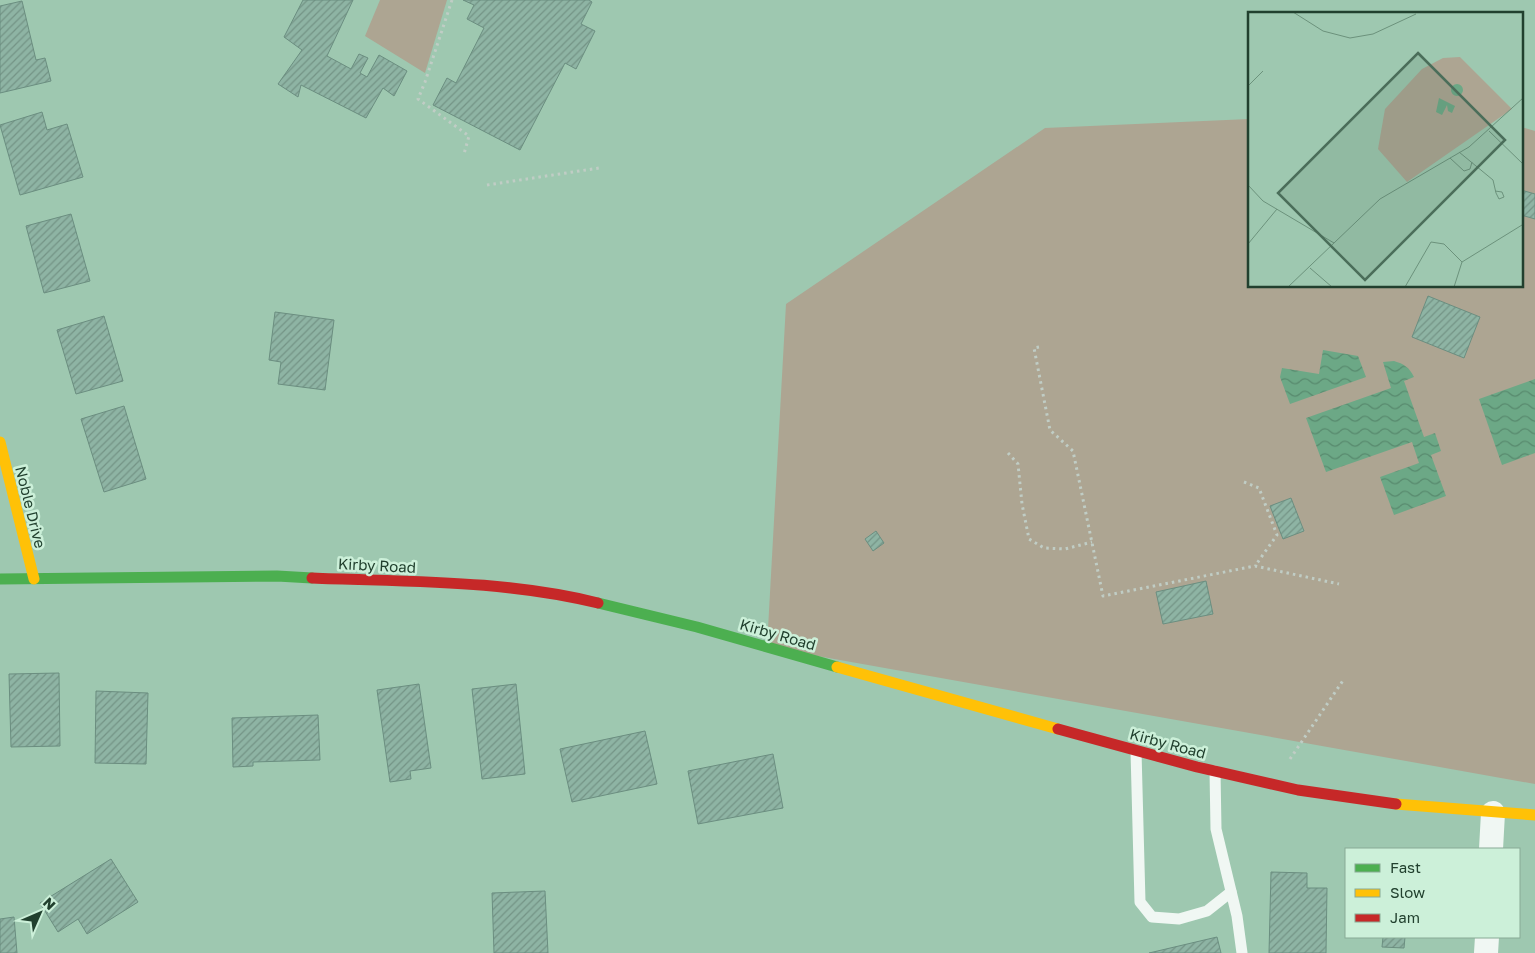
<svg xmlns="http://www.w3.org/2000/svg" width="1535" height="953" font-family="'Golos Text',sans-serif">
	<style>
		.green { fill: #ada592 }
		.water { fill: url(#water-waves) }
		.building { fill: url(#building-hatch); stroke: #6b8e80 }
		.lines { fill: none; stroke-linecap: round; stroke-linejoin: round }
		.path { stroke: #c0cdc5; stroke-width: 3; stroke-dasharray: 2.5 4; stroke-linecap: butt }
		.lane { stroke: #f0f7f3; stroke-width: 11 }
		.street { stroke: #f0f7f3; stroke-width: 24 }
		.fast { stroke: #4caf50; stroke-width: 11 }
		.slow { stroke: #ffc107; stroke-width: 11 }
		.jam { stroke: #c62828; stroke-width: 11 }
		.labels { text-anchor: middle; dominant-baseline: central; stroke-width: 5; stroke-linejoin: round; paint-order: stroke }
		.street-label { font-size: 15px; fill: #21402e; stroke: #ccf0d9 }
		.inset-road { fill: none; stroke: #6c927c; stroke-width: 1 }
		.view { fill: #4b6e5a; fill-opacity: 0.15; stroke: #4b6e5a; stroke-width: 2.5 }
		.inset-edge { fill: none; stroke: #21402e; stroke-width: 2.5 }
	</style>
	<defs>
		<pattern id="water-waves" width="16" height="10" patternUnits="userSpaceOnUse" patternTransform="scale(1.25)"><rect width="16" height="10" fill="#6ca886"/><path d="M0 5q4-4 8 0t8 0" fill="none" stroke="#588a6e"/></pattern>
		<pattern id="building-hatch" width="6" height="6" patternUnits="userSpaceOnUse" patternTransform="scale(1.25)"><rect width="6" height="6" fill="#8eb4a4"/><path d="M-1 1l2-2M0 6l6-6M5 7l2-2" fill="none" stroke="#749486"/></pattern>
	</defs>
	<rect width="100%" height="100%" fill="#9ec8b0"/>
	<g class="green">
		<path d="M 380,0 L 447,0 L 425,73 L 365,36 Z"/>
		<path d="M 1249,119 L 1249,286 L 1521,286 L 1521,127 L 1535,131 L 1535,784 L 767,647 L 786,304 L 1045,128 Z"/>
	</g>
	<g class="water">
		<path d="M 1323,350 L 1358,356 L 1366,377 L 1290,404 L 1280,377 L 1282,368 L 1319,374 Z"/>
		<path d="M 1394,361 C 1404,364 1409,367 1414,377 L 1404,381 L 1424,437 L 1435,433 L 1441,451 L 1431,455 L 1446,496 L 1394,515 L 1380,477 L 1419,463 L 1412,442 L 1326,472 L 1306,418 L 1391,388 L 1383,362 Z"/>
		<path d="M 1535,379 L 1535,453 L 1502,465 L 1479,399 Z"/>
	</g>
	<g class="building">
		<path d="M 303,0 L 353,0 L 327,56 L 351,69 L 359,54 L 368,58 L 360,73 L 367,77 L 379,55 L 407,71 L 394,96 L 383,88 L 366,118 L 301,85 L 298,97 L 278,84 L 302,50 L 284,37 Z"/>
		<path d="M 463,0 L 589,0 L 592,2 L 581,24 L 595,31 L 576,69 L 565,63 L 520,150 L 433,105 L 447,78 L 456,83 L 484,28 L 467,19 L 474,5 Z"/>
		<path d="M 22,1 L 36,60 L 45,58 L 51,81 L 0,93 L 0,6 Z"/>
		<path d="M 42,112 L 47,130 L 67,124 L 83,177 L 20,195 L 0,125 Z"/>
		<path d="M 1521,190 L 1535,194 L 1535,219 L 1521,215 Z"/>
		<path d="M 71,214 L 90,281 L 44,293 L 26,226 Z"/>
		<path d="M 1428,296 L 1480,317 L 1464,358 L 1412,337 Z"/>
		<path d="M 275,312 L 334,320 L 325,390 L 278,384 L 281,362 L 269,360 Z"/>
		<path d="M 104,316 L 123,381 L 76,394 L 57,330 Z"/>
		<path d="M 124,406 L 146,479 L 104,492 L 81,419 Z"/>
		<path d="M 1291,498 L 1304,531 L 1283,539 L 1270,506 Z"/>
		<path d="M 876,531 L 884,543 L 873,551 L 865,539 Z"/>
		<path d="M 1206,581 L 1213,614 L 1163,624 L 1156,592 Z"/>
		<path d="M 59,673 L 60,746 L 11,747 L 9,674 Z"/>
		<path d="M 419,684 L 431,768 L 410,771 L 411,779 L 390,782 L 377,690 Z"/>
		<path d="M 516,684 L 525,774 L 482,779 L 472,689 Z"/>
		<path d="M 96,691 L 148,693 L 146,764 L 95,763 Z"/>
		<path d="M 318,715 L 320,760 L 253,762 L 253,766 L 233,767 L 232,718 Z"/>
		<path d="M 645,731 L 657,784 L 572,802 L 560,749 Z"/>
		<path d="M 773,754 L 783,808 L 698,824 L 688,771 Z"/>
		<path d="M 111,859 L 138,902 L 87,934 L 78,919 L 58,932 L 40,903 Z"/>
		<path d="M 1271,872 L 1307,873 L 1307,888 L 1327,888 L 1326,953 L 1269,953 Z"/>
		<path d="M 545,891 L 548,953 L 494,953 L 492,893 Z"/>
		<path d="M 14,917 L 17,953 L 0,953 L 0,919 Z"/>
		<path d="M 1217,937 L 1221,953 L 1149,953 Z"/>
		<path d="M 1383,937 L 1405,937 L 1404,948 L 1382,947 Z"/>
	</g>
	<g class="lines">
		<g class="path">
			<path d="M 452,0 L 425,82 L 418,99 L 469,136 L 464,154"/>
			<path d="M 487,185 L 599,168"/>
			<path d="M 1039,347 L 1034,348 L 1050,430 L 1073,451 L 1103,596 L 1255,566 L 1339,584"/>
			<path d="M 1008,453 L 1018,464 L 1022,504 L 1029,539 L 1044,548 L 1065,549 L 1092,542"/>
			<path d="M 1244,482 L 1259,488 L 1277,535 L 1255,566"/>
			<path d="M 1290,759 L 1344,679"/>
		</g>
		<g class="lane">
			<path d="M 1136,751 L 1140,902 L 1152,917 L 1179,919 L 1207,911 L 1231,892"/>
			<path d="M 1215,771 L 1216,829 L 1237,916 L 1242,953"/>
		</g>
		<g class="street">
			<path d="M 1491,849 L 1493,813"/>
			<path d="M 1486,953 L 1487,937"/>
		</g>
		<g class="fast">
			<path d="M 0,579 L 277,576 L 312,578"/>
			<path d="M 598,603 L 697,627 L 837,667"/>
		</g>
		<g class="slow">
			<path d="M 0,442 L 34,579"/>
			<path d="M 837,667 L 1058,729"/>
			<path d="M 1396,804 L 1535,815"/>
		</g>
		<g class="jam">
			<path d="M 312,578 C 408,582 505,580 598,603"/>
			<path d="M 1058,729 L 1197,767 L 1298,790 L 1396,804"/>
		</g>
	</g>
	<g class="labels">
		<g class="street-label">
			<text transform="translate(31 507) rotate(76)">Noble Drive</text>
			<text transform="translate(377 565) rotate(3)">Kirby Road</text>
			<text transform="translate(778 634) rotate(16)">Kirby Road</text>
			<text transform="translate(1168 743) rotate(15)">Kirby Road</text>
		</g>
	</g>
	<g transform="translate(1248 12)">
		<rect width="275" height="275" fill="#9ec8b0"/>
		<path d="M 212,45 L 264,97 L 159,170 L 130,137 L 137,97 L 174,57 L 195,46 Z" fill="#ada592"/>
		<path d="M203 78a6 6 0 1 1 12 0a6 6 0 1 1-12 0ZM 191,86 L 207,94 L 204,101 L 200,99 L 199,93 L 194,103 L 188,100 Z" fill="#6ca886"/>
		<path class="inset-road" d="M 45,0 L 75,19 L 102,26 L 125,22 L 168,2M 0,74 L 15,59M 241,119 L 275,152M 211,140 L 245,168 L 248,181 L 251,187 L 256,185 L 254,180 L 247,179M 202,146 L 216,159 L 222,157 L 224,150M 0,173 L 15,189 L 86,231M 0,232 L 29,197M 214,250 L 274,213M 62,256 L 84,275M 40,275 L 132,187 L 221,135 L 275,86M 157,275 L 183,230 L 196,232 L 214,250M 206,275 L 214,250"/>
		<path class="view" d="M 170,41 L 257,128 L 117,268 L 30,181 Z"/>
		<rect width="275" height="275" class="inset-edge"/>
	</g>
	<rect x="1345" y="848" width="175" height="90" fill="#ccf0d9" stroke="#88aa95"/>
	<rect x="1355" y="864" width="25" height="8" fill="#4caf50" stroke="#88aa95"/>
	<text x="1390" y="873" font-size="15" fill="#21402e">Fast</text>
	<rect x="1355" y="889" width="25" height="8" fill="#ffc107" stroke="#88aa95"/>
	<text x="1390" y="898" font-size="15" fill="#21402e">Slow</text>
	<rect x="1355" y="914" width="25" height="8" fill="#c62828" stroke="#88aa95"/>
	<text x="1390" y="923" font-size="15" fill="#21402e">Jam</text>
	<g transform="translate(40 913) rotate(45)" stroke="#ccf0d9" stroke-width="4" paint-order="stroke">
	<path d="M0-4L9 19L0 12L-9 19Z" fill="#21402e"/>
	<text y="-8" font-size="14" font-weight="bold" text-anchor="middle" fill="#21402e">N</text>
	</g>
</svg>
